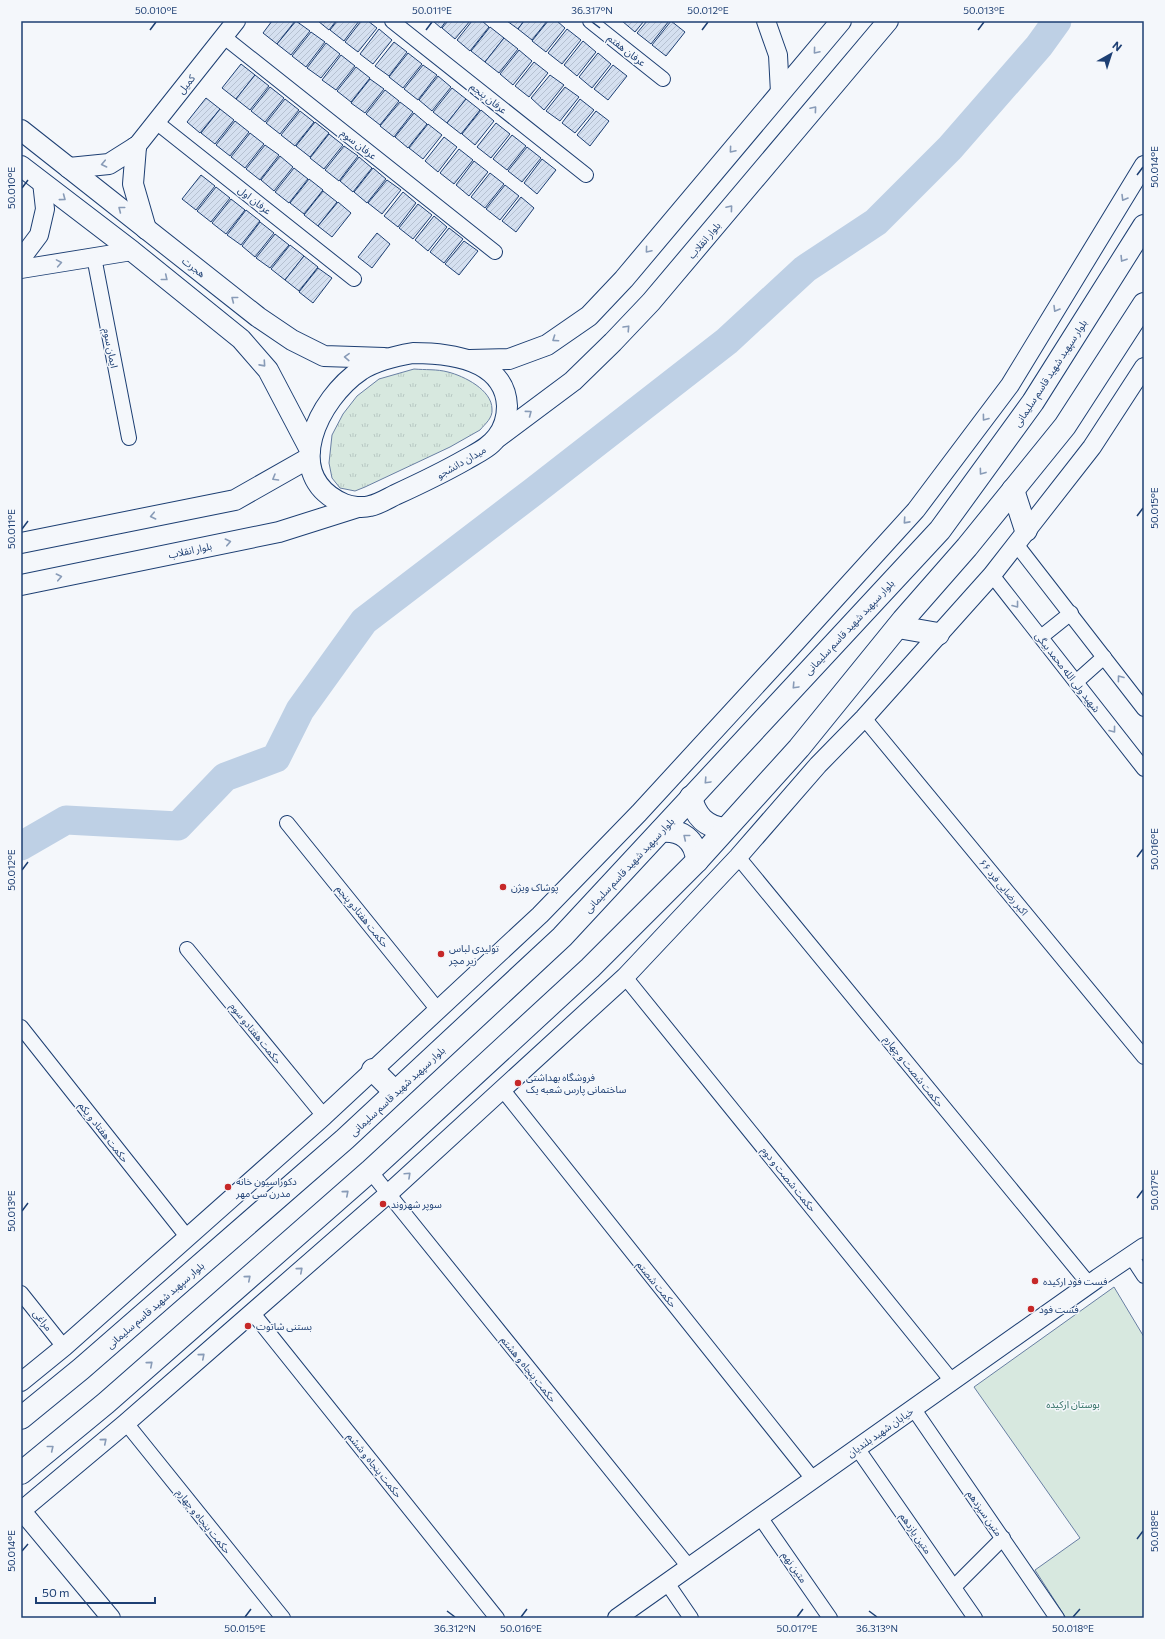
<svg xmlns="http://www.w3.org/2000/svg" width="1165" height="1639" font-family="Commissioner,'Noto Sans Arabic',sans-serif">
	<style>
		.grass { fill: url(#grass-tufts); stroke: #687fa3 }
		.park { fill: #d7e8df; stroke: #687fa3 }
		.lines { fill: none; stroke-linecap: round; stroke-linejoin: round }
		.river { stroke: #bed0e5; stroke-width: 29 }
		.building { fill: url(#building-hatch); stroke: #1d3f73 }
		.minor-casing { stroke: #1d3f73; stroke-width: 16 }
		.tertiary-casing { stroke: #1d3f73; stroke-width: 20 }
		.secondary-casing { stroke: #1d3f73; stroke-width: 22 }
		.primary-casing { stroke: #1d3f73; stroke-width: 24 }
		.minor { stroke: #f4f7fb; stroke-width: 14 }
		.tertiary { stroke: #f4f7fb; stroke-width: 18 }
		.secondary { stroke: #f4f7fb; stroke-width: 20 }
		.primary { stroke: #f4f7fb; stroke-width: 22 }
		.oneway { stroke: #889bb7 }
		.ticks { fill: none; stroke: #1d3f73; stroke-width: 1.5 }
		.poi-dot { fill: #c62828; stroke: #f4f7fb; stroke-width: 1.5 }
		.labels { text-anchor: middle; dominant-baseline: central; stroke-width: 3; stroke-linejoin: round; paint-order: stroke }
		.street-label { font-size: 10px; fill: #1d3f73; stroke: #f4f7fb }
		.poi-label { font-size: 10px; fill: #1d3f73; stroke: #f4f7fb; text-anchor: start }
		.park-label { font-size: 10px; fill: #2c6c60; stroke: #f4f7fb }
		.neatline { fill: none; stroke: #1d3f73; stroke-width: 1.5 }
		.ticks-label { font-size: 10px; text-anchor: middle; fill: #1d3f73 }
	</style>
	<defs>
		<pattern id="grass-tufts" width="24" height="20" patternUnits="userSpaceOnUse"><rect width="24" height="20" fill="#d7e8df"/><path d="M3 7l-1-3M5 7V3M7 7l1-3M15 17l-1-3M17 17v-4M19 17l1-3" fill="none" stroke="#b8c8c3"/></pattern>
		<pattern id="building-hatch" width="6" height="6" patternUnits="userSpaceOnUse"><rect width="6" height="6" fill="#d5e0f0"/><path d="M-1 1l2-2M0 6l6-6M5 7l2-2" fill="none" stroke="#b6c1d1"/></pattern>
	</defs>
	<rect width="100%" height="100%" fill="#f4f7fb"/>
	<path class="grass" d="M 414,369 C 425,370 437,369 448,372 C 464,376 492,390 492,409 C 493,418 485,424 480,430 L 450,447 L 365,487 L 355,491 L 340,488 L 332,478 L 329,463 L 332,435 L 343,414 L 357,396 L 379,379 Z"/>
	<path class="park" d="M 1114,1287 L 1144,1337 L 1144,1618 L 1066,1618 L 1035,1570 L 1080,1538 L 974,1387 Z"/>
	<g class="lines">
		<path class="river" d="M 21,846 L 66,820 L 178,826 L 225,777 L 276,758 L 300,710 L 364,621 L 533,492 L 727,341 L 805,269 L 876,222 L 950,148 L 1039,46 L 1057,21"/>
	</g>
	<g class="building">
		<path d="M 272,21 L 295,21 L 277,44 L 263,33 Z"/>
		<path d="M 296,21 L 310,31 L 291,55 L 277,44 Z"/>
		<path d="M 318,21 L 336,21 L 329,30 Z"/>
		<path d="M 337,21 L 359,21 L 344,41 L 330,30 Z"/>
		<path d="M 361,21 L 368,21 L 377,28 L 358,52 L 345,42 Z"/>
		<path d="M 433,21 L 446,21 L 441,28 Z"/>
		<path d="M 448,21 L 470,21 L 455,39 L 442,28 Z"/>
		<path d="M 472,21 L 482,21 L 489,27 L 470,51 L 457,40 Z"/>
		<path d="M 507,21 L 524,21 L 518,29 Z"/>
		<path d="M 524,21 L 547,21 L 532,40 L 518,29 Z"/>
		<path d="M 548,21 L 557,21 L 565,28 L 546,52 L 532,41 Z"/>
		<path d="M 622,21 L 644,21 L 635,32 Z"/>
		<path d="M 647,21 L 669,21 L 651,44 L 637,33 Z"/>
		<path d="M 671,21 L 685,32 L 666,56 L 652,45 Z"/>
		<path d="M 490,27 L 504,38 L 485,62 L 471,51 Z"/>
		<path d="M 379,29 L 392,40 L 373,64 L 360,54 Z"/>
		<path d="M 567,29 L 581,40 L 562,64 L 548,53 Z"/>
		<path d="M 311,32 L 325,42 L 306,67 L 292,56 Z"/>
		<path d="M 504,38 L 518,49 L 499,73 L 485,62 Z"/>
		<path d="M 583,41 L 596,52 L 577,76 L 564,65 Z"/>
		<path d="M 394,42 L 407,52 L 389,76 L 375,66 Z"/>
		<path d="M 326,43 L 340,54 L 321,78 L 307,68 Z"/>
		<path d="M 519,50 L 532,61 L 513,85 L 500,74 Z"/>
		<path d="M 408,53 L 422,64 L 403,88 L 389,77 Z"/>
		<path d="M 598,53 L 611,64 L 592,88 L 579,77 Z"/>
		<path d="M 341,55 L 355,66 L 336,90 L 322,80 Z"/>
		<path d="M 534,62 L 548,73 L 529,97 L 515,86 Z"/>
		<path d="M 241,64 L 255,75 L 236,99 L 222,88 Z"/>
		<path d="M 423,65 L 437,75 L 418,100 L 404,89 Z"/>
		<path d="M 613,65 L 627,76 L 608,100 L 594,89 Z"/>
		<path d="M 356,67 L 370,78 L 351,102 L 337,91 Z"/>
		<path d="M 255,75 L 269,86 L 250,110 L 236,99 Z"/>
		<path d="M 550,75 L 564,85 L 544,110 L 531,98 Z"/>
		<path d="M 438,76 L 451,87 L 432,111 L 419,100 Z"/>
		<path d="M 370,79 L 384,89 L 365,113 L 351,103 Z"/>
		<path d="M 270,87 L 284,98 L 265,122 L 251,111 Z"/>
		<path d="M 565,87 L 579,97 L 560,121 L 546,111 Z"/>
		<path d="M 452,88 L 466,99 L 447,123 L 433,112 Z"/>
		<path d="M 385,90 L 399,101 L 380,125 L 366,114 Z"/>
		<path d="M 206,98 L 220,109 L 200,133 L 187,122 Z"/>
		<path d="M 285,99 L 299,110 L 280,134 L 266,123 Z"/>
		<path d="M 466,99 L 480,110 L 461,134 L 447,123 Z"/>
		<path d="M 580,99 L 594,110 L 575,133 L 562,123 Z"/>
		<path d="M 400,102 L 413,112 L 394,137 L 380,126 Z"/>
		<path d="M 220,109 L 234,120 L 215,144 L 201,133 Z"/>
		<path d="M 481,110 L 494,121 L 475,145 L 462,134 Z"/>
		<path d="M 300,111 L 314,122 L 295,146 L 281,135 Z"/>
		<path d="M 596,111 L 609,121 L 590,146 L 577,135 Z"/>
		<path d="M 414,113 L 427,124 L 408,148 L 395,137 Z"/>
		<path d="M 235,121 L 249,132 L 230,156 L 216,145 Z"/>
		<path d="M 315,122 L 329,133 L 310,157 L 296,146 Z"/>
		<path d="M 496,123 L 510,134 L 491,158 L 477,147 Z"/>
		<path d="M 428,124 L 442,135 L 423,159 L 409,148 Z"/>
		<path d="M 250,133 L 264,144 L 245,168 L 231,157 Z"/>
		<path d="M 329,134 L 343,145 L 324,169 L 310,158 Z"/>
		<path d="M 512,135 L 526,146 L 507,170 L 493,159 Z"/>
		<path d="M 444,137 L 457,147 L 438,172 L 425,161 Z"/>
		<path d="M 265,145 L 279,155 L 260,180 L 246,169 Z"/>
		<path d="M 344,146 L 358,156 L 339,181 L 325,170 Z"/>
		<path d="M 527,147 L 541,158 L 522,182 L 508,171 Z"/>
		<path d="M 459,149 L 473,160 L 454,184 L 440,173 Z"/>
		<path d="M 280,156 L 293,167 L 274,191 L 261,180 Z"/>
		<path d="M 359,157 L 372,168 L 353,192 L 340,181 Z"/>
		<path d="M 542,159 L 556,170 L 537,194 L 524,183 Z"/>
		<path d="M 474,161 L 488,172 L 469,196 L 456,185 Z"/>
		<path d="M 294,168 L 308,179 L 289,203 L 275,192 Z"/>
		<path d="M 373,168 L 386,179 L 367,203 L 354,192 Z"/>
		<path d="M 490,173 L 504,184 L 485,208 L 471,197 Z"/>
		<path d="M 201,175 L 215,186 L 196,210 L 182,199 Z"/>
		<path d="M 309,179 L 323,190 L 304,214 L 290,203 Z"/>
		<path d="M 387,180 L 401,190 L 382,214 L 368,203 Z"/>
		<path d="M 505,185 L 519,196 L 500,220 L 486,209 Z"/>
		<path d="M 216,187 L 230,198 L 211,222 L 197,211 Z"/>
		<path d="M 323,191 L 337,202 L 318,226 L 304,215 Z"/>
		<path d="M 403,192 L 416,203 L 398,227 L 384,216 Z"/>
		<path d="M 521,197 L 534,208 L 516,232 L 502,221 Z"/>
		<path d="M 231,199 L 245,210 L 226,234 L 212,223 Z"/>
		<path d="M 338,202 L 351,213 L 332,237 L 318,226 Z"/>
		<path d="M 418,204 L 432,215 L 413,239 L 399,228 Z"/>
		<path d="M 246,210 L 260,221 L 241,245 L 227,235 Z"/>
		<path d="M 434,216 L 447,227 L 428,251 L 415,240 Z"/>
		<path d="M 260,222 L 274,233 L 255,257 L 242,246 Z"/>
		<path d="M 449,228 L 463,239 L 444,263 L 430,252 Z"/>
		<path d="M 377,233 L 390,244 L 372,268 L 358,257 Z"/>
		<path d="M 275,234 L 289,245 L 270,268 L 256,258 Z"/>
		<path d="M 464,241 L 478,251 L 459,275 L 445,264 Z"/>
		<path d="M 290,245 L 304,256 L 285,280 L 271,269 Z"/>
		<path d="M 304,256 L 318,267 L 299,291 L 285,280 Z"/>
		<path d="M 318,268 L 332,278 L 313,303 L 299,292 Z"/>
	</g>
	<g class="lines">
		<g class="minor-casing">
			<g id="minor">
				<path d="M 392,21 L 586,175"/>
				<path d="M 590,21 L 663,79"/>
				<path d="M 224,37 L 495,252"/>
				<path d="M 156,122 L 354,279"/>
				<path d="M 94,257 L 129,438"/>
				<path d="M 1016,544 L 1144,709"/>
				<path d="M 992,575 L 1144,769"/>
				<path d="M 1041,637 L 1071,613"/>
				<path d="M 1076,682 L 1104,657"/>
				<path d="M 864,718 L 1144,1057"/>
				<path d="M 287,823 L 438,1010"/>
				<path d="M 738,857 L 1089,1284"/>
				<path d="M 187,949 L 324,1116"/>
				<path d="M 625,977 L 952,1381"/>
				<path d="M 21,1027 L 188,1238"/>
				<path d="M 502,1089 L 813,1479"/>
				<path d="M 370,1171 L 689,1567"/>
				<path d="M 1131,1256 L 1144,1276"/>
				<path d="M 21,1293 L 64,1347"/>
				<path d="M 252,1312 L 497,1618"/>
				<path d="M 913,1408 L 1057,1618"/>
				<path d="M 126,1423 L 283,1618"/>
				<path d="M 857,1448 L 975,1618"/>
				<path d="M 760,1517 L 830,1618"/>
				<path d="M 667,1583 L 691,1618"/>
				<path d="M 954,1587 L 1003,1538"/>
			</g>
		</g>
		<g class="tertiary-casing">
			<g id="tertiary">
				<path d="M 766,21 L 778,55 L 780,93"/>
				<path d="M 136,147 L 236,21"/>
				<path d="M 21,259 L 39,235 L 45,209 L 42,182"/>
				<path d="M 21,269 L 132,251"/>
				<path d="M 21,1382 L 64,1347 L 324,1116 L 540,915 L 639,813 L 788,651 L 916,510 L 1010,385 L 1144,165"/>
				<path d="M 21,1510 L 111,1618"/>
				<path d="M 21,1511 L 126,1423 L 388,1194 L 625,977 L 738,857 L 818,765 L 864,718 L 992,575 L 1092,447 L 1144,367"/>
				<path d="M 617,1618 L 1098,1278 L 1144,1247"/>
			</g>
		</g>
		<g class="secondary-casing">
			<g id="secondary">
				<path d="M 21,130 L 258,317 L 292,340 L 324,356 L 384,358"/>
				<path d="M 136,147 L 133,184 L 146,229"/>
				<path d="M 21,166 L 132,251 L 241,339 L 268,370 L 310,450"/>
				<path d="M 69,168 L 109,164 L 136,147"/>
				<path d="M 413,353 C 448,353 505,359 507,406 C 507,417 504,428 497,437 C 489,448 477,453 465,460 C 442,473 419,484 395,495 C 387,499 379,504 370,506 C 363,508 351,507 344,504 C 279,476 319,398 361,370 C 377,360 395,356 413,353 Z"/>
				<path d="M 470,360 L 509,359 L 547,345 L 589,316 L 624,279 L 841,21"/>
				<path d="M 498,437 L 573,381 L 613,342 L 651,302 L 888,21"/>
				<path d="M 21,543 L 235,500 L 309,458"/>
				<path d="M 21,585 L 279,532 L 358,507"/>
			</g>
		</g>
		<g class="primary-casing">
			<g id="primary">
				<path d="M 1013,490 L 1026,530"/>
				<path d="M 898,627 L 938,634"/>
				<path d="M 691,797 C 695,816 706,827 725,829"/>
				<path d="M 661,831 C 681,829 696,840 697,861"/>
				<path d="M 373,1070 L 395,1092"/>
				<path d="M 21,1418 L 81,1369 L 345,1139 L 562,937 L 940,530 L 1033,402 L 1144,226"/>
				<path d="M 21,1473 L 106,1403 L 370,1171 L 590,968 L 697,861 L 799,748 L 903,620 L 967,547 L 1065,426 L 1144,304"/>
			</g>
		</g>
		<use href="#minor" class="minor"/>
		<use href="#tertiary" class="tertiary"/>
		<use href="#secondary" class="secondary"/>
		<use href="#primary" class="primary"/>
	</g>
	<defs><path id="oneway-chevron" d="M-2-3.5L2.5 0L-2 3.5" fill="none" stroke-width="1.6" stroke-linecap="round" stroke-linejoin="round"/></defs>
	<g class="oneway">
		<use href="#oneway-chevron" transform="translate(816 51) rotate(130)"/>
		<use href="#oneway-chevron" transform="translate(814 109) rotate(-50)"/>
		<use href="#oneway-chevron" transform="translate(732 150) rotate(130)"/>
		<use href="#oneway-chevron" transform="translate(104 164) rotate(168)"/>
		<use href="#oneway-chevron" transform="translate(63 198) rotate(37)"/>
		<use href="#oneway-chevron" transform="translate(1124 198) rotate(121)"/>
		<use href="#oneway-chevron" transform="translate(730 208) rotate(-50)"/>
		<use href="#oneway-chevron" transform="translate(121 209) rotate(-142)"/>
		<use href="#oneway-chevron" transform="translate(648 250) rotate(130)"/>
		<use href="#oneway-chevron" transform="translate(1123 259) rotate(122)"/>
		<use href="#oneway-chevron" transform="translate(59 263) rotate(-10)"/>
		<use href="#oneway-chevron" transform="translate(165 278) rotate(39)"/>
		<use href="#oneway-chevron" transform="translate(234 299) rotate(-142)"/>
		<use href="#oneway-chevron" transform="translate(1056 309) rotate(121)"/>
		<use href="#oneway-chevron" transform="translate(627 328) rotate(-47)"/>
		<use href="#oneway-chevron" transform="translate(555 339) rotate(146)"/>
		<use href="#oneway-chevron" transform="translate(347 357) rotate(-178)"/>
		<use href="#oneway-chevron" transform="translate(263 364) rotate(48)"/>
		<use href="#oneway-chevron" transform="translate(529 413) rotate(-37)"/>
		<use href="#oneway-chevron" transform="translate(985 418) rotate(127)"/>
		<use href="#oneway-chevron" transform="translate(982 472) rotate(126)"/>
		<use href="#oneway-chevron" transform="translate(275 478) rotate(150)"/>
		<use href="#oneway-chevron" transform="translate(153 516) rotate(168)"/>
		<use href="#oneway-chevron" transform="translate(906 521) rotate(132)"/>
		<use href="#oneway-chevron" transform="translate(228 542) rotate(-12)"/>
		<use href="#oneway-chevron" transform="translate(59 577) rotate(-12)"/>
		<use href="#oneway-chevron" transform="translate(1016 605) rotate(52)"/>
		<use href="#oneway-chevron" transform="translate(1120 678) rotate(-127)"/>
		<use href="#oneway-chevron" transform="translate(795 686) rotate(133)"/>
		<use href="#oneway-chevron" transform="translate(1113 730) rotate(52)"/>
		<use href="#oneway-chevron" transform="translate(707 781) rotate(133)"/>
		<use href="#oneway-chevron" transform="translate(686 837) rotate(-141)"/>
		<use href="#oneway-chevron" transform="translate(408 1175) rotate(-43)"/>
		<use href="#oneway-chevron" transform="translate(346 1193) rotate(-41)"/>
		<use href="#oneway-chevron" transform="translate(300 1270) rotate(-41)"/>
		<use href="#oneway-chevron" transform="translate(248 1278) rotate(-41)"/>
		<use href="#oneway-chevron" transform="translate(202 1356) rotate(-41)"/>
		<use href="#oneway-chevron" transform="translate(150 1364) rotate(-41)"/>
		<use href="#oneway-chevron" transform="translate(104 1441) rotate(-40)"/>
		<use href="#oneway-chevron" transform="translate(51 1448) rotate(-39)"/>
	</g>
	<path class="ticks" d="M 592,22 L 600,28M 150,30 L 156,22M 426,30 L 432,22M 702,30 L 708,22M 978,30 L 984,22M 1137,175 L 1143,167M 22,188 L 28,180M 1137,516 L 1143,508M 22,529 L 28,521M 1137,857 L 1143,849M 22,870 L 28,862M 1137,1198 L 1143,1190M 22,1211 L 28,1203M 1137,1539 L 1143,1531M 22,1551 L 28,1544M 447,1611 L 455,1617M 869,1611 L 877,1617M 245,1617 L 251,1609M 521,1617 L 527,1609M 797,1617 L 803,1609M 1073,1617 L 1080,1609"/>
	<g class="poi-dot">
		<circle cx="503" cy="887" r="4"/>
		<circle cx="441" cy="954" r="4"/>
		<circle cx="518" cy="1083" r="4"/>
		<circle cx="228" cy="1187" r="4"/>
		<circle cx="383" cy="1204" r="4"/>
		<circle cx="1035" cy="1281" r="4"/>
		<circle cx="1031" cy="1309" r="4"/>
		<circle cx="248" cy="1326" r="4"/>
	</g>
	<g class="labels">
		<g class="street-label">
			<text transform="translate(627 50) rotate(38)">عرفان هفتم</text>
			<text transform="translate(186 84) rotate(-51)">کمیل</text>
			<text transform="translate(489 98) rotate(38)">عرفان پنجم</text>
			<text transform="translate(359 144) rotate(38)">عرفان سوم</text>
			<text transform="translate(255 200) rotate(38)">عرفان اول</text>
			<text transform="translate(704 240) rotate(-50)">بلوار انقلاب</text>
			<text transform="translate(194 267) rotate(38)">هجرت</text>
			<text transform="translate(111 348) rotate(79)">ایمان سوم</text>
			<text transform="translate(1050 373) rotate(-57)">بلوار سپهبد شهید قاسم سلیمانی</text>
			<text transform="translate(461 462) rotate(-30)">میدان دانشجو</text>
			<text transform="translate(190 550) rotate(-12)">بلوار انقلاب</text>
			<text transform="translate(849 627) rotate(-47)">بلوار سپهبد شهید قاسم سلیمانی</text>
			<text transform="translate(1068 672) rotate(52)">شهید ولی الله محمد بیگی</text>
			<text transform="translate(629 865) rotate(-47)">بلوار سپهبد شهید قاسم سلیمانی</text>
			<text transform="translate(1004 887) rotate(50)">۶۶ اکبر رضایی فرد</text>
			<text transform="translate(363 916) rotate(51)">حکمت هفتادو پنجم</text>
			<text transform="translate(256 1033) rotate(51)">حکمت هفتادو سوم</text>
			<text transform="translate(914 1071) rotate(51)">حکمت شصت و چهارم</text>
			<text transform="translate(397 1091) rotate(-43)">بلوار سپهبد شهید قاسم سلیمانی</text>
			<text transform="translate(104 1132) rotate(52)">حکمت هفتاد و یکم</text>
			<text transform="translate(789 1179) rotate(51)">حکمت شصت و دوم</text>
			<text transform="translate(657 1284) rotate(51)">حکمت شصتم</text>
			<text transform="translate(155 1305) rotate(-41)">بلوار سپهبد شهید قاسم سلیمانی</text>
			<text transform="translate(43 1320) rotate(51)">مراغی</text>
			<text transform="translate(529 1369) rotate(51)">حکمت پنجاه و هشتم</text>
			<text transform="translate(880 1432) rotate(-35)">خیابان شهید بلندیان</text>
			<text transform="translate(375 1465) rotate(51)">حکمت پنجاه و ششم</text>
			<text transform="translate(985 1513) rotate(55)">متین سیزدهم</text>
			<text transform="translate(204 1521) rotate(51)">حکمت پنجاه و چهارم</text>
			<text transform="translate(916 1533) rotate(55)">متین یازدهم</text>
			<text transform="translate(795 1567) rotate(55)">متین نهم</text>
		</g>
		<g class="poi-label">
			<text x="511" y="887">پوشاک ویژن</text>
			<text x="449" y="948">تولیدی لباس<tspan x="449" dy="12">زیر مچر</tspan></text>
			<text x="526" y="1077">فروشگاه بهداشتی<tspan x="526" dy="12">ساختمانی پارس شعبه یک</tspan></text>
			<text x="236" y="1181">دکوراسیون خانه<tspan x="236" dy="12">مدرن سی مهر</tspan></text>
			<text x="391" y="1204">سوپر شهروند</text>
			<text x="1043" y="1281">فست فود ارکیده</text>
			<text x="1039" y="1309">فست فود</text>
			<text x="256" y="1326">بستنی شاتوت</text>
		</g>
		<g class="park-label">
			<text x="1073" y="1404">بوستان ارکیده</text>
		</g>
	</g>
	<rect width="1165" height="1639" fill="none" stroke="#f4f7fb" stroke-width="44"/>
	<g transform="translate(1111 54) rotate(39)" stroke="#f4f7fb" stroke-width="3" paint-order="stroke">
	<path d="M0-3L7 15L0 10L-7 15Z" fill="#1d3f73"/>
	<text y="-6" font-size="11" font-weight="bold" text-anchor="middle" fill="#1d3f73">N</text>
	</g>
	<path d="M36 1597v6h119v-6" fill="none" stroke="#1d3f73" stroke-width="2"/>
	<text x="42" y="1597" font-size="12" fill="#1d3f73" stroke="#f4f7fb" stroke-width="3" paint-order="stroke">50 m</text>
	<rect x="22" y="22" width="1121" height="1595" class="neatline"/>
	<g class="ticks-label">
		<text x="156" y="14">50.010°E</text>
		<text x="432" y="14">50.011°E</text>
		<text x="592" y="14">36.317°N</text>
		<text x="708" y="14">50.012°E</text>
		<text x="984" y="14">50.013°E</text>
		<text transform="translate(1154 167) rotate(-90)" y="4">50.014°E</text>
		<text transform="translate(11 188) rotate(-90)" y="4">50.010°E</text>
		<text transform="translate(1154 508) rotate(-90)" y="4">50.015°E</text>
		<text transform="translate(11 529) rotate(-90)" y="4">50.011°E</text>
		<text transform="translate(1154 849) rotate(-90)" y="4">50.016°E</text>
		<text transform="translate(11 870) rotate(-90)" y="4">50.012°E</text>
		<text transform="translate(1154 1190) rotate(-90)" y="4">50.017°E</text>
		<text transform="translate(11 1211) rotate(-90)" y="4">50.013°E</text>
		<text transform="translate(1154 1531) rotate(-90)" y="4">50.018°E</text>
		<text transform="translate(11 1551) rotate(-90)" y="4">50.014°E</text>
		<text x="245" y="1632">50.015°E</text>
		<text x="455" y="1632">36.312°N</text>
		<text x="521" y="1632">50.016°E</text>
		<text x="797" y="1632">50.017°E</text>
		<text x="877" y="1632">36.313°N</text>
		<text x="1073" y="1632">50.018°E</text>
	</g>
</svg>
